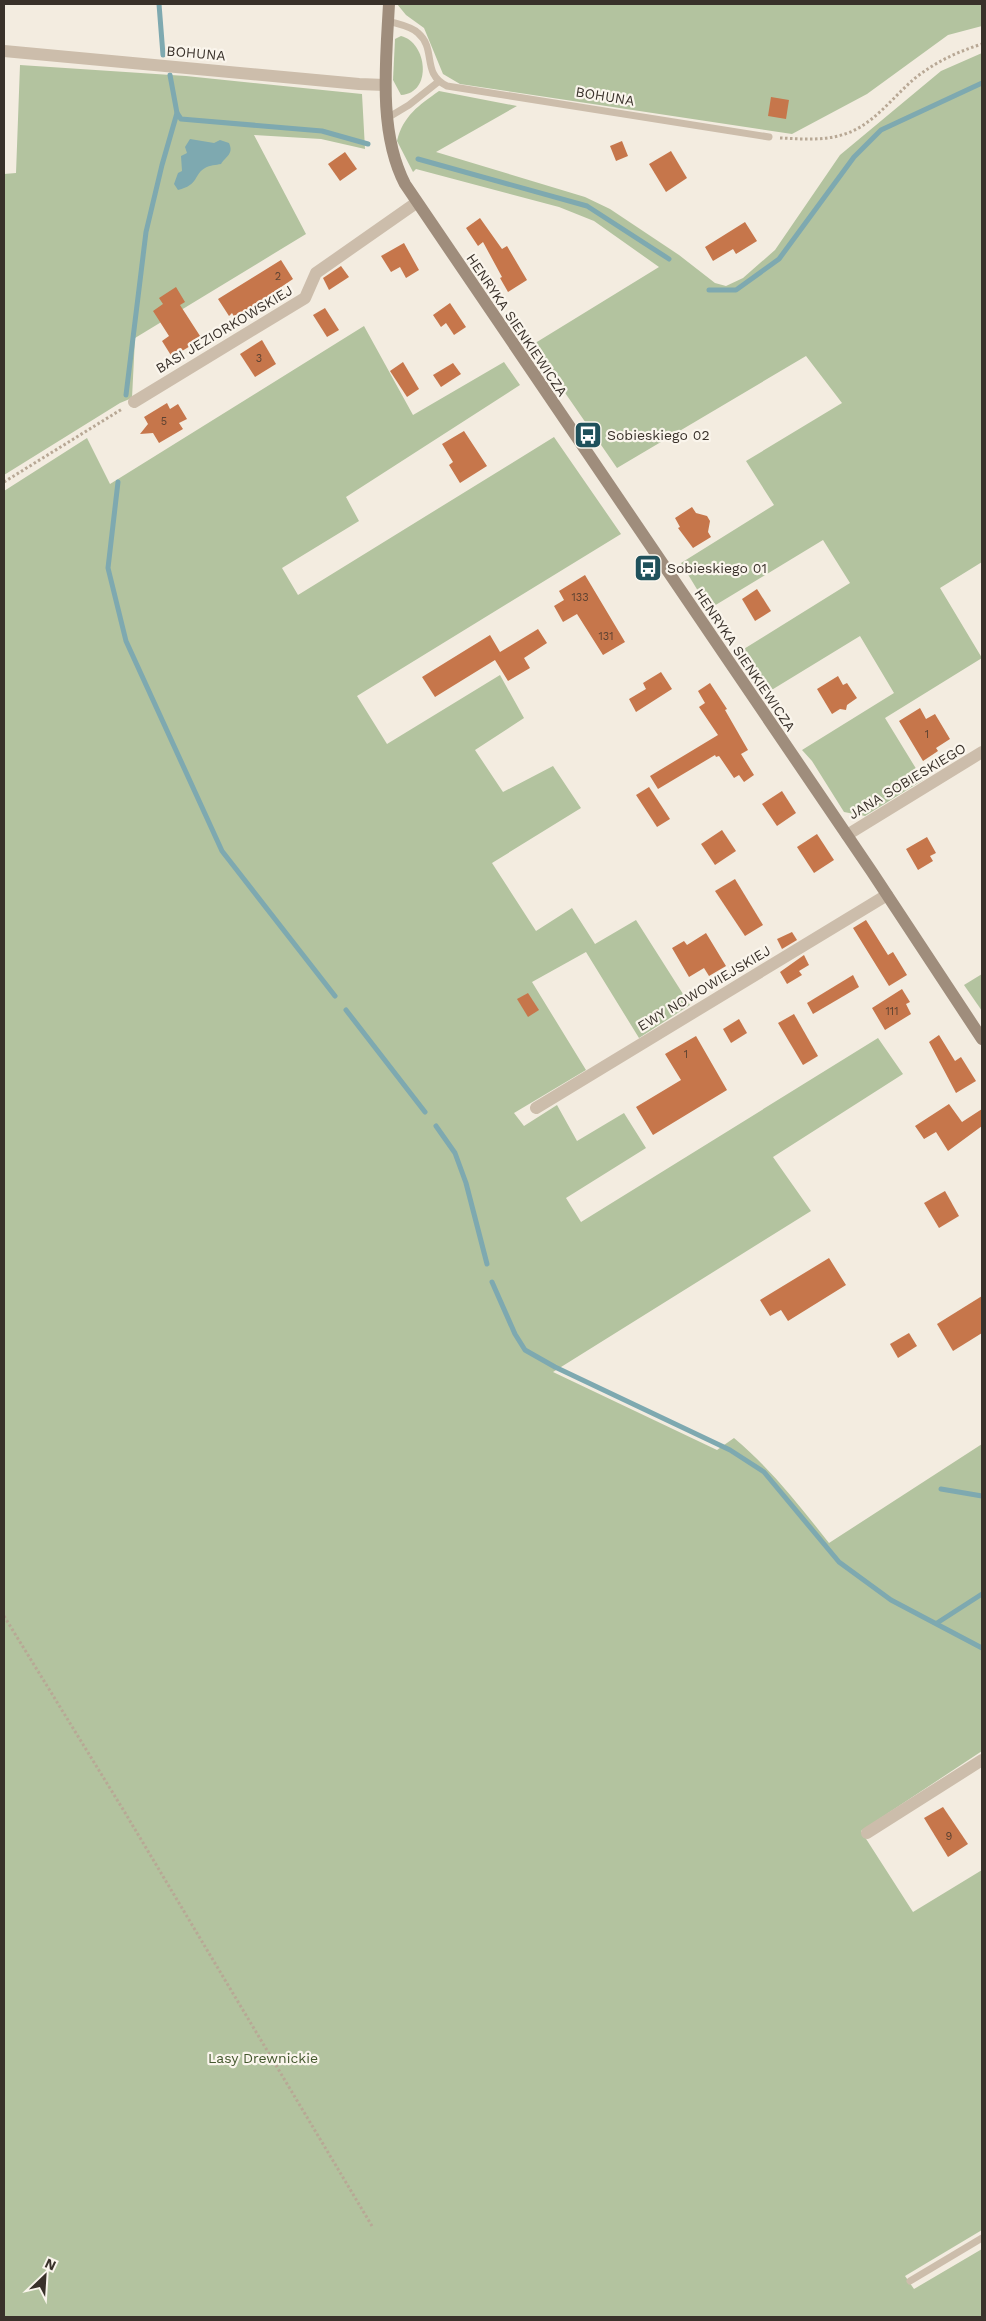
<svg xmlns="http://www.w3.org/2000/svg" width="986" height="2321" font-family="'Work Sans',sans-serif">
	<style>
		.green { fill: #b3c39f }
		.water { fill: #7ea9b0 }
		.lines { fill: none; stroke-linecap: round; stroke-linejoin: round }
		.stream { stroke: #7ea9b0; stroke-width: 5 }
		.building { fill: #c6764b }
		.path { stroke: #b8a895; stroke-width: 3; stroke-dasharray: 2.5 2.5; stroke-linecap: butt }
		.lane { stroke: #ccbdab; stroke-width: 7 }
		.street { stroke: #ccbdab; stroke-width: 12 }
		.secondary { stroke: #9f8d7c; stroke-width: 12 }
		.labels { text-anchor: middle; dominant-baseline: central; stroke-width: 4.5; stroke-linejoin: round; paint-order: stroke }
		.number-label { font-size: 11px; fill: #5c4232 }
		.street-label { font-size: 14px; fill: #39312a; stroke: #faf5ec }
		.poi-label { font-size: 14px; fill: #39312a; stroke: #faf5ec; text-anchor: start }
		.park-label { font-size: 14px; fill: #44582e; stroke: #faf5ec }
	</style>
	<rect width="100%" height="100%" fill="#f3ece0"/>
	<g class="green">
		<path d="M 397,4 L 982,4 L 982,26 L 948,35 L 867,94 L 792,134 L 460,84 L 443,74 L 424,28 L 406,15 Z"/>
		<path d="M 401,36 C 427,42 433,93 401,95 L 393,80 L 395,39 Z"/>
		<path d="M 982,53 L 982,562 L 940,588 L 982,658 L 885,718 L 923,780 L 865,816 L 844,812 L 812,761 L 802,750 L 894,693 L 860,636 L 765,694 L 739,652 L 850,583 L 823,540 L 709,609 L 681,563 L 774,505 L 746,461 L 842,403 L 806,356 L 617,468 L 532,345 L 659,267 L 594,221 L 559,207 L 416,169 L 413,172 L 397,141 C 403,116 419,105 439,91 L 517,106 L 436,152 L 585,197 L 610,209 L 679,255 L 715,283 L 726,286 L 743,278 L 775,250 L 840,155 L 941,71 Z"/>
		<path d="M 20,65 L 186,76 L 362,94 L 365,149 L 321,139 L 254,135 L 306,234 L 135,338 L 132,398 L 120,403 L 4,475 L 4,174 L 16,173 Z"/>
		<path d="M 364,326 L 413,415 L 504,362 L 520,385 L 346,497 L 359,521 L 282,568 L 298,595 L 554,437 L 621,534 L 357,696 L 387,744 L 500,675 L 524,718 L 475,750 L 503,792 L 553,766 L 581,808 L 492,863 L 536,931 L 572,908 L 595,944 L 636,920 L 690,1005 L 639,1038 L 586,952 L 532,982 L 586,1070 L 514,1113 L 524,1126 L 557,1105 L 577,1141 L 624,1113 L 646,1148 L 566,1198 L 581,1222 L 878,1038 L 903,1074 L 773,1157 L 811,1211 L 553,1372 L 717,1450 L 734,1438 C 771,1469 799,1505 829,1543 L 982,1444 L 982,1751 L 861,1831 L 913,1912 L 982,1870 L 982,2230 L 905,2276 L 914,2289 L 982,2249 L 982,2317 L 4,2317 L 4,491 L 87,438 L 110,484 Z"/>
		<path d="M 982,974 L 982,1011 L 964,985 Z"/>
	</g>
	<path class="water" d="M 190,139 L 214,143 L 220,140 L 229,143 C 234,154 226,156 221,164 C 216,165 210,165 205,168 C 194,174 199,185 178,190 L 174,184 L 178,173 L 182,171 L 181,156 L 187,153 L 185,147 Z"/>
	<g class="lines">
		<g class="stream">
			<path d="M 159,4 L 163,55"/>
			<path d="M 170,75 L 177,113 L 181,119 L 322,131 L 368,144"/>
			<path d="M 418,159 L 587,206 L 669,259"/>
			<path d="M 709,290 L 736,290 L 779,259 L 854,157 L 881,130 L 982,83"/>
			<path d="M 126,395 L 146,232 L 162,165 L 177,113"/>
			<path d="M 118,482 L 108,568 L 126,641 L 222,851 L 335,996"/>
			<path d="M 346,1010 L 425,1112"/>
			<path d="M 436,1126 L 455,1153 L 466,1183 L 487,1264"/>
			<path d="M 492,1282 L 515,1334 L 525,1350 L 555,1367 L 730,1450 L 764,1472 L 839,1562 L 891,1600 L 982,1648"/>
			<path d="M 941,1489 L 982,1496"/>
			<path d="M 937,1623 L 982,1594"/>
		</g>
	</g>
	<g class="building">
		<path d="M 771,97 L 789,100 L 786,119 L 768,116 Z"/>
		<path d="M 622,141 L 628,156 L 616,161 L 610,146 Z"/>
		<path d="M 671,151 L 687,178 L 666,192 L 649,164 Z"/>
		<path d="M 345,152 L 357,169 L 340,181 L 328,164 Z"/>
		<path d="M 480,218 L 502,249 L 507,246 L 527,280 L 508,292 L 500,278 L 502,277 L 483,242 L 478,246 L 466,228 Z"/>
		<path d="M 745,222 L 757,241 L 736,254 L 733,249 L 713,261 L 705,247 Z"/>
		<path d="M 404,243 L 419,270 L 406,278 L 400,267 L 391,272 L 381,256 Z"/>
		<path d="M 281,260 L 293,279 L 235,318 L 232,313 L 229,316 L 218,299 Z"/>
		<path d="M 341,266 L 349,277 L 329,290 L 323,278 Z"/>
		<path d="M 176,287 L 185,302 L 180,305 L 202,339 L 172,357 L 162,341 L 169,336 L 153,311 L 163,304 L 159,298 Z"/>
		<path d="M 450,303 L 466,327 L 454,335 L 446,323 L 441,327 L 433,315 Z"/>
		<path d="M 325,308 L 339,330 L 327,337 L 313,315 Z"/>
		<path d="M 262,340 L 276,364 L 255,377 L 240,354 Z"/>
		<path d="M 403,362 L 419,389 L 407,397 L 390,371 Z"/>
		<path d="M 453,363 L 461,374 L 441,387 L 433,375 Z"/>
		<path d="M 167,403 L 170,409 L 178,404 L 187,419 L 179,423 L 183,429 L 159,443 L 153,433 L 140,434 L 148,424 L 144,417 Z"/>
		<path d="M 464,431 L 487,466 L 460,483 L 449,465 L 453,462 L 442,444 Z"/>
		<path d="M 692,507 L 696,513 L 707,516 L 710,521 L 708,532 L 711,537 L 693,548 L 678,528 L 680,527 L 675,518 Z"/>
		<path d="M 585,575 L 625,642 L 603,655 L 577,614 L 563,622 L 554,606 L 564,600 L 559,591 Z"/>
		<path d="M 757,589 L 771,611 L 755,621 L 742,599 Z"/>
		<path d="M 538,629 L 547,643 L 524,658 L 530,668 L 508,681 L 495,660 L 435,697 L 422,677 L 490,635 L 500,652 Z"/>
		<path d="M 661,672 L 672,689 L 636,712 L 629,699 L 646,689 L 643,683 Z"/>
		<path d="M 838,676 L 843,685 L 847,683 L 857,698 L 847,705 L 846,710 L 840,709 L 832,714 L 817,689 Z"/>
		<path d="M 710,683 L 727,709 L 725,710 L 748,750 L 741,754 L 754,775 L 744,782 L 739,775 L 734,778 L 719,756 L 716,757 L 715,755 L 658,789 L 650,776 L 718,735 L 699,707 L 705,703 L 698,691 Z"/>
		<path d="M 920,708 L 926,719 L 935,714 L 950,739 L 936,748 L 938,751 L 923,761 L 899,721 Z"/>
		<path d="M 649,787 L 670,819 L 657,827 L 636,795 Z"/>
		<path d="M 782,791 L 796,813 L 777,826 L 762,804 Z"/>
		<path d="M 722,830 L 736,851 L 715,865 L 701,844 Z"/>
		<path d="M 817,834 L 834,860 L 814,873 L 797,847 Z"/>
		<path d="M 927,837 L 936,853 L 930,856 L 933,861 L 918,870 L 906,849 Z"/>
		<path d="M 735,879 L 763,925 L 745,936 L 715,891 Z"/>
		<path d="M 866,920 L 888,955 L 893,952 L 907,975 L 889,986 L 853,928 Z"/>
		<path d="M 792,932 L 797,940 L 782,949 L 777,939 Z"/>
		<path d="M 706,933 L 726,966 L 709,976 L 704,968 L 689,977 L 672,948 L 684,941 L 687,945 Z"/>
		<path d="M 804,955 L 809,965 L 799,971 L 802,975 L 787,984 L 780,972 Z"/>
		<path d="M 853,975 L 859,987 L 813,1014 L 807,1003 Z"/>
		<path d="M 902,989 L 910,1002 L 906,1004 L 911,1014 L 885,1030 L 872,1008 Z"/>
		<path d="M 528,993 L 539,1010 L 528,1017 L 517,999 Z"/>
		<path d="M 794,1014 L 818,1056 L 803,1065 L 778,1023 Z"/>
		<path d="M 739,1019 L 747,1033 L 731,1043 L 723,1029 Z"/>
		<path d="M 939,1035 L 955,1061 L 961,1057 L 976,1081 L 956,1093 L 929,1042 Z"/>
		<path d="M 696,1036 L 727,1090 L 653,1135 L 636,1107 L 681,1080 L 665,1054 Z"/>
		<path d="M 949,1104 L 962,1122 L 982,1109 L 982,1126 L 948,1151 L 936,1132 L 924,1139 L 915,1126 Z"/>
		<path d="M 945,1191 L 959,1216 L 939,1228 L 924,1203 Z"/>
		<path d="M 829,1258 L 846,1285 L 788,1321 L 781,1310 L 770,1316 L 760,1300 Z"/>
		<path d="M 982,1296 L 982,1333 L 953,1351 L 937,1324 Z"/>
		<path d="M 909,1333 L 917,1346 L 898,1358 L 890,1344 Z"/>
		<path d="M 943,1807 L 968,1844 L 948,1857 L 924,1818 Z"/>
	</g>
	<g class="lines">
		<g class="path">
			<path d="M 780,138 C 802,139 824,141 845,134 C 873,125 892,98 914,79 C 935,62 957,52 982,44"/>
			<path d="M 4,482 L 122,409"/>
			<path d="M 4,1616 L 124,1811 L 372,2226"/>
		</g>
		<g class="lane">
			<path d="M 388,21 C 397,24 411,26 418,33 C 437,49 421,74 447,86 L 769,137"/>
			<path d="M 389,117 L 409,105 L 438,82"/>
			<path d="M 910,2281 L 982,2238"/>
		</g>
		<g class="street">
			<path d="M 4,51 L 359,84 L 385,85"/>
			<path d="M 134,402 L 305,298 L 316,273 L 416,203"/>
			<path d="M 847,835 L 982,752"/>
			<path d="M 536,1108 L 887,895"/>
			<path d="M 867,1833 L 982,1760"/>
		</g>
		<path class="secondary" d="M 389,4 C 386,61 378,132 405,184 L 872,872 L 982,1039"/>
	</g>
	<defs>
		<g id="bus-square" transform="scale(1.4375)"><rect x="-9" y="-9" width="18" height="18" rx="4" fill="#1f515b" stroke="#faf5ec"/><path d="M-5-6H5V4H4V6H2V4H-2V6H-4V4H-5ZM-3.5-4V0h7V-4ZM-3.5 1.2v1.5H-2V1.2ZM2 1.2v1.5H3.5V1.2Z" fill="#fff"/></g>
	</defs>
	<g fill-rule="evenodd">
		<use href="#bus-square" x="588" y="435"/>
		<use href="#bus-square" x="648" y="568"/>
	</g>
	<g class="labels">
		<g class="number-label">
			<text x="278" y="276">2</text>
			<text x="259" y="358">3</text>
			<text x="164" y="421">5</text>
			<text x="580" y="597">133</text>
			<text x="606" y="636">131</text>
			<text x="927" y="734">1</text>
			<text x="892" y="1011">111</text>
			<text x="686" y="1054">1</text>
			<text x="949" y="1836">9</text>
		</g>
		<g class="street-label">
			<text transform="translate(196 53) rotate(5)">BOHUNA</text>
			<text transform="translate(605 96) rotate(9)">BOHUNA</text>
			<text transform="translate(517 325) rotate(56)">HENRYKA SIENKIEWICZA</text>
			<text transform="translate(224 329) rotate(-31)">BASI JEZIORKOWSKIEJ</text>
			<text transform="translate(745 660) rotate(56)">HENRYKA SIENKIEWICZA</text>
			<text transform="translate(907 781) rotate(-31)">JANA SOBIESKIEGO</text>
			<text transform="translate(704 988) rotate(-31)">EWY NOWOWIEJSKIEJ</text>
		</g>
		<g class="poi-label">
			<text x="607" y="435">Sobieskiego 02</text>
			<text x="667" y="568">Sobieskiego 01</text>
		</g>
		<g class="park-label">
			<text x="263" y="2058">Lasy Drewnickie</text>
		</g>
	</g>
	<rect width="986" height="2321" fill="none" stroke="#39312a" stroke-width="10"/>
	<g transform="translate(45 2276) rotate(25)" stroke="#faf5ec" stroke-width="4" paint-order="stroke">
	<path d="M0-4L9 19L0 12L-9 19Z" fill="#39312a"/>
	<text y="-8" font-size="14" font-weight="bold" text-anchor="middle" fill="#39312a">N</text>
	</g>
</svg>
